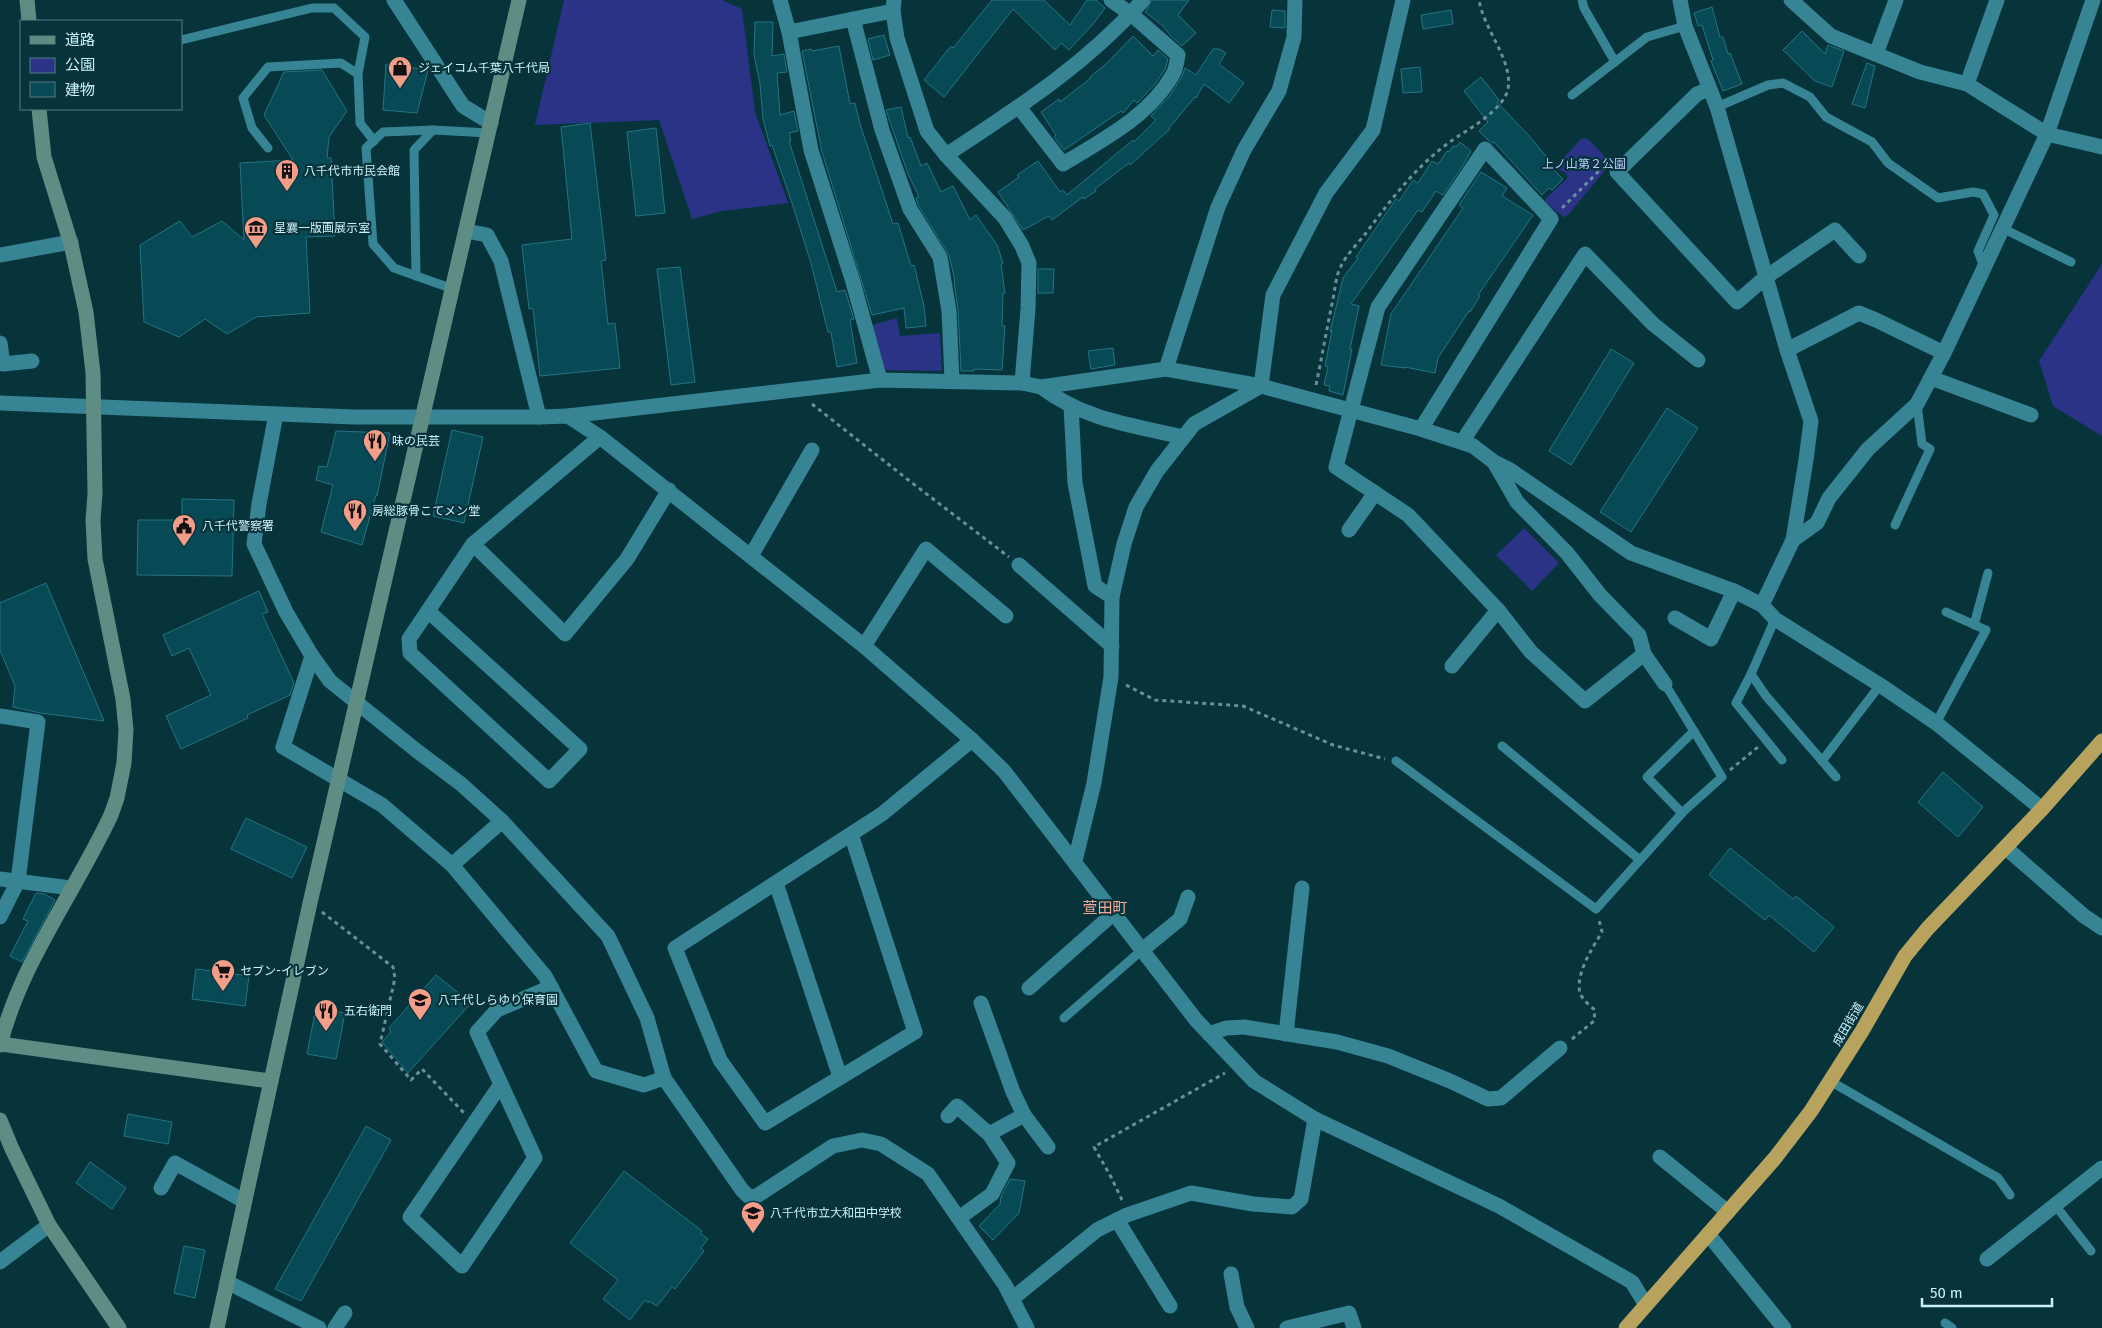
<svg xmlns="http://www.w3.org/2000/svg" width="2102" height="1328" font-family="'Fira Sans','Noto Sans JP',sans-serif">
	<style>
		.green { fill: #2b3386 }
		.building { fill: #074955; stroke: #247484 }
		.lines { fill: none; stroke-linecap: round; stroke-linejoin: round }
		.path { stroke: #689099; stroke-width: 3; stroke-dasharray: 4 4; stroke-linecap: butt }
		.lane { stroke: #378494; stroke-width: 9 }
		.street { stroke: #378494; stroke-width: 15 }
		.secondary { stroke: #5e8d84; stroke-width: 15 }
		.highway { stroke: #b8a35e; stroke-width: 15 }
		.labels { text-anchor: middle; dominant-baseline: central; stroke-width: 4.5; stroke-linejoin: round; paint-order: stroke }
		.poi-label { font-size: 12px; fill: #cdf1fa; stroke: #07333b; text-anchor: start }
		.park-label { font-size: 12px; fill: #bac8fd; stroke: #07333b }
		.street-label { font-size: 12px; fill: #cdf1fa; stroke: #07333b }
		.quarter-label { font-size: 15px; fill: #f8a795; stroke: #07333b }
	</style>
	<rect width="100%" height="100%" fill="#07333b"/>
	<g class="green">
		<path d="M 564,0 L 722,0 L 742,9 L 755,112 L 788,203 L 722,211 L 692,219 L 659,120 L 535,125 Z"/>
		<path d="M 1582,138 L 1588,139 L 1611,163 L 1567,216 L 1563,217 L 1545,202 L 1546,198 L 1567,179 L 1567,175 L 1557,168 L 1557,165 Z"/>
		<path d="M 2102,264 L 2102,436 L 2053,406 L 2039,361 Z"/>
		<path d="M 897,318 L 900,336 L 940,333 L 942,371 L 883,370 L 872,325 Z"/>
		<path d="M 1524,528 L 1559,563 L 1532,591 L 1496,555 Z"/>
	</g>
	<g class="building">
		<path d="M 992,0 L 1044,0 L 1070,25 L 1087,0 L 1096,0 L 1105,8 L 1094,23 L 1069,50 L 1061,43 L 1055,50 L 1013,9 L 944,97 L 924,80 L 951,46 L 953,48 Z"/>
		<path d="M 1152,0 L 1189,0 L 1178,15 L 1196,33 L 1182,46 L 1171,36 L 1162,25 L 1145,12 Z"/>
		<path d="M 1712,7 L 1720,37 L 1723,37 L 1728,54 L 1730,53 L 1742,84 L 1723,91 L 1711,61 L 1713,60 L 1702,25 L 1698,26 L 1694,13 Z"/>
		<path d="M 1272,10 L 1285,11 L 1285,28 L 1270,27 Z"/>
		<path d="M 1451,10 L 1453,24 L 1423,29 L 1421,15 Z"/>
		<path d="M 755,22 L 773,22 L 772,56 L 784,54 L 787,72 L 777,73 L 780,115 L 794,111 L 798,131 L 789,133 L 791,141 L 789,141 L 837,292 L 845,290 L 854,319 L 850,320 L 857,363 L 837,367 L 831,332 L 828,332 L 811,263 L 791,200 L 772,145 L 770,146 L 763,119 L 760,84 L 754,55 Z"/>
		<path d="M 1802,31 L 1825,54 L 1828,45 L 1844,51 L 1832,87 L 1815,81 L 1783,50 Z"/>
		<path d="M 884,35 L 890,55 L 873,60 L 868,39 Z"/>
		<path d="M 1133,36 L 1153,56 L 1158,50 L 1168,59 L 1165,69 L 1156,83 L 1137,103 L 1134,100 L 1123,113 L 1121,111 L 1064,150 L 1054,137 L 1056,135 L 1041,112 L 1059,99 L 1060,102 L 1091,78 L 1090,77 L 1106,64 Z"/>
		<path d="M 839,46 L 850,104 L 855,103 L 860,124 L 893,224 L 898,223 L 911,266 L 914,265 L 924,306 L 926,326 L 906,328 L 904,308 L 872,315 L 822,152 L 802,51 L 811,49 L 812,51 Z"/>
		<path d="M 1213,49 L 1219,49 L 1226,53 L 1219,64 L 1244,83 L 1229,103 L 1204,84 L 1196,98 L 1195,97 L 1169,128 L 1170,129 L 1130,165 L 1129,163 L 1095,189 L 1096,191 L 1084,199 L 1083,197 L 1052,220 L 1049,216 L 1023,230 L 998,192 L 1019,177 L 1017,175 L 1038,161 L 1060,192 L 1063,190 L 1067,195 L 1133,140 L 1134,142 L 1156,120 L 1151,116 L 1171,94 L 1181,78 L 1185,68 L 1196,75 Z"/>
		<path d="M 1867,63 L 1875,66 L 1865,108 L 1852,104 Z"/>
		<path d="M 386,64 L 428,70 L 417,113 L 383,110 Z"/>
		<path d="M 1420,67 L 1422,92 L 1403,93 L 1401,69 Z"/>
		<path d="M 322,70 L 347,111 L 329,137 L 327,158 L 331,158 L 335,236 L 306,237 L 310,313 L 256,317 L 227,334 L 205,319 L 179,337 L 144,322 L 140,245 L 180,221 L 192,237 L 222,221 L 244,240 L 240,163 L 293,160 L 264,115 L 284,72 Z"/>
		<path d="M 1481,77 L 1499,100 L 1497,102 L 1530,137 L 1549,160 L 1546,162 L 1563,179 L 1552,190 L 1549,188 L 1542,195 L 1494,142 L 1493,143 L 1488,140 L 1479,131 L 1488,122 L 1464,91 Z"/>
		<path d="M 901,107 L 908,138 L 910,137 L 921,166 L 927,163 L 941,192 L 953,186 L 970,220 L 976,215 L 997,245 L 1003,263 L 1001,264 L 1005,293 L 1003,293 L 1002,326 L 1005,326 L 1002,370 L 974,369 L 974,371 L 961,371 L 958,310 L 954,282 L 955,281 L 949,255 L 918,205 L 916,198 L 919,197 L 908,174 L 886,110 Z"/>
		<path d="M 590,123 L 606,260 L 601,261 L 608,324 L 615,323 L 620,368 L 540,376 L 533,308 L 529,309 L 522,245 L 572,239 L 561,127 Z"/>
		<path d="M 656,128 L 665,213 L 636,216 L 627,132 Z"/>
		<path d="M 1460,142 L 1471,151 L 1465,162 L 1443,195 L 1436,191 L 1422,212 L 1418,210 L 1351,304 L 1359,306 L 1350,349 L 1352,349 L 1343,395 L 1329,391 L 1330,386 L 1324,385 L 1328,367 L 1325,366 L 1332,330 L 1330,332 L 1343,278 L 1358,258 L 1356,257 L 1396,199 L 1399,201 L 1413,180 L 1418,183 L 1432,161 L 1438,164 L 1447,151 L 1449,152 L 1453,146 L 1456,147 Z"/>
		<path d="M 1481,172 L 1507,188 L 1502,196 L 1533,215 L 1478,295 L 1480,296 L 1470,312 L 1469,311 L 1438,358 L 1435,373 L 1405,367 L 1405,368 L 1381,365 L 1391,314 L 1463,208 L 1459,205 Z"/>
		<path d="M 680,267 L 695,382 L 671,385 L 657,269 Z"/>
		<path d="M 1038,269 L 1054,269 L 1053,293 L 1038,293 Z"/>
		<path d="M 1113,348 L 1115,365 L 1091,369 L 1088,351 Z"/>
		<path d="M 1611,349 L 1634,363 L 1571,465 L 1549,451 Z"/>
		<path d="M 1667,408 L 1698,428 L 1631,532 L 1600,512 Z"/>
		<path d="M 452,430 L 483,437 L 464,523 L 433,516 Z"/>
		<path d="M 336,431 L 390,433 L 377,496 L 376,495 L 362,545 L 321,532 L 333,485 L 316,480 L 319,466 L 327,467 Z"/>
		<path d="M 182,499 L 234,500 L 232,576 L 137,575 L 138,520 L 182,520 Z"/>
		<path d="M 46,583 L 104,721 L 40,713 L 13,707 L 15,686 L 0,650 L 0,603 Z"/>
		<path d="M 259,591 L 268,612 L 262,614 L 294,683 L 290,695 L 247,715 L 248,718 L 181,749 L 166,716 L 211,695 L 189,648 L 172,656 L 163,635 Z"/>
		<path d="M 1943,772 L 1983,807 L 1958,837 L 1918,802 Z"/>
		<path d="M 246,818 L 307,847 L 292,878 L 231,849 Z"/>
		<path d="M 1730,848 L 1793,899 L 1796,896 L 1834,927 L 1814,952 L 1769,915 L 1765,920 L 1709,875 Z"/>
		<path d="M 36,893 L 44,894 L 55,900 L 22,962 L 10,956 L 28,921 L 23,919 Z"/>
		<path d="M 196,969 L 249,976 L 245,1006 L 192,999 Z"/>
		<path d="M 436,975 L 471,1003 L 408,1073 L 382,1042 L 391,1032 L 389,1028 Z"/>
		<path d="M 316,1008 L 345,1013 L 336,1059 L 307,1054 Z"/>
		<path d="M 128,1114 L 172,1122 L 168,1144 L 124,1136 Z"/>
		<path d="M 366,1126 L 391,1140 L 301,1301 L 275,1289 Z"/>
		<path d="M 90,1162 L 126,1188 L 112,1209 L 76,1183 Z"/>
		<path d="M 624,1171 L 702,1231 L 700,1233 L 708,1239 L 701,1248 L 704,1251 L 675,1289 L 672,1287 L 657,1306 L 649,1301 L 648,1303 L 645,1300 L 630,1320 L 603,1299 L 618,1280 L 570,1243 Z"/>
		<path d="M 1010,1179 L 1025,1181 L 1019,1213 L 993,1240 L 979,1226 L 1000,1204 L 1001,1197 Z"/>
		<path d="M 184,1246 L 205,1250 L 195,1298 L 174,1293 Z"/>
	</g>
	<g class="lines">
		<g class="path">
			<path d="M 1562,208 L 1602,168"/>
			<path d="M 1316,385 C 1322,356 1327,328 1333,299 C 1335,289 1336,275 1341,266 C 1347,254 1358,243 1366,233 C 1393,197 1419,162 1457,137 C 1473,127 1504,108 1508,89 C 1513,60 1484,30 1479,0"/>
			<path d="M 812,404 L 907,479 L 1009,557"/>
			<path d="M 1126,685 L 1155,700 L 1243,706 L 1333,745 L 1385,759"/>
			<path d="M 1730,770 L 1758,747"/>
			<path d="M 322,912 L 393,967 L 395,978 L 380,1044 L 411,1080 L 422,1069 L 464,1113"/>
			<path d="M 1572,1039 L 1594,1021 L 1595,1010 C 1590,1006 1582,999 1580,993 C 1575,974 1593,947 1602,932 L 1599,920"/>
			<path d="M 1122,1200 L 1111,1177 L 1094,1147 L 1225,1073"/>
		</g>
		<g class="lane">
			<path d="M 1582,0 L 1584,8 L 1615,62"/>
			<path d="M 181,40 L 312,8 L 334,8 L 365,37 L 358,74"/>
			<path d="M 1572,95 L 1647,37 L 1685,26"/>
			<path d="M 1717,107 L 1768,85 L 1783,83 L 1810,97 L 1826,117 L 1872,142 L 1888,163 L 1938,198 L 1973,192 L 1983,194 L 1994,215 L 1978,251 L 1984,267"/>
			<path d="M 268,148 L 252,128 L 243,98 L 268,67 L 341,63 L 358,74 L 360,123 L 374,141"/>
			<path d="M 2002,228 L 2071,262"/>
			<path d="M 416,276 L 414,150 L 433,130"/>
			<path d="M 453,289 L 394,268 L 373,244 L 366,148 L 383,132 L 433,130 L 489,133"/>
			<path d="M 1895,525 L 1930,449 L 1922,444 L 1917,404"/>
			<path d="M 1775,619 L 1751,674 L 1766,696 L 1836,777"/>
			<path d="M 1974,625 L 1988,573"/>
			<path d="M 1751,674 L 1736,703 L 1782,760"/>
			<path d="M 1936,723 L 1986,630 L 1946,612"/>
			<path d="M 1502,746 L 1640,860"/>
			<path d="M 1396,761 L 1596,909 L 1684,811 L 1722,777 L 1665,684"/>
			<path d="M 1822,761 L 1880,685"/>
			<path d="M 1682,813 L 1647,777 L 1694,731"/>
			<path d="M 1064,1018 L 1142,950"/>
			<path d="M 1830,1081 L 1998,1178 L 2010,1195"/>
			<path d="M 2055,1205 L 2091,1251"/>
			<path d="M 1945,1323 L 1952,1328"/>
		</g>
		<g class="street">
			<path d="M 394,0 L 463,106 L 491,123"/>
			<path d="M 780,0 L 789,32"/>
			<path d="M 894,0 L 893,11 L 897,38 L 927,131 L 946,155 L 1005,218 L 1022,246 L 1029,263 L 1028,309 L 1022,383"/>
			<path d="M 1680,0 L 1685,26 L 1717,107 L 1787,350 L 1811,421 L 1806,460 L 1793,540"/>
			<path d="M 1791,0 L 1831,36 L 1920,72 L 1967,84 L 2047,134 L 2102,147"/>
			<path d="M 853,19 L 882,130 L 910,209 L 940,257 L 949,311 L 952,380"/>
			<path d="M 1876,54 L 1896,0"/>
			<path d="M 1967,84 L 1997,0"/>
			<path d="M 1708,89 L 1697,94 L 1617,172 L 1737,302 L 1766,277 L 1835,230 L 1859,256"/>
			<path d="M 1019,107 L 1063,164 C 1102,140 1150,116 1173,74 C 1176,69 1177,61 1178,55 L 1131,14 L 1111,0"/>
			<path d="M 946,155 C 1016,109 1087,64 1143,0"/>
			<path d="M 466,231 L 487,235 L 501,261 L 539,417"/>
			<path d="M 0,255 L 71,242"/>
			<path d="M 0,343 L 3,364 L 32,361"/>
			<path d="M 1787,350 L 1859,313 L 1876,320 L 1944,353"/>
			<path d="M 1166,369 L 1218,207 L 1244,150 L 1279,91 L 1294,37 L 1295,0"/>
			<path d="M 1931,378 L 2031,415"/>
			<path d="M 880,380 L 853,282 L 811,150 L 789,32 L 893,11"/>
			<path d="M 1041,387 C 1085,420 1131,425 1183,437"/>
			<path d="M 0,403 L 354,417 L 539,417 L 568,416 L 600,437 L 864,646 L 972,740 L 1004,771 L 1196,1020 L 1254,1081 L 1315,1119 L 1499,1206 L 1632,1282 L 1646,1305"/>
			<path d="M 1071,405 L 1075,483 L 1095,586 L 1112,597"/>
			<path d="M 276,414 L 259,504 L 254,544 L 286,612 L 312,656 L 330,681 L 417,751 L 461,784 L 502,821 L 608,936 L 647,1018 L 664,1078 L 742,1190 L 748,1196 L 755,1197 L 833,1146 L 862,1140 L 881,1144 L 928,1174 L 1005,1285 L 1027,1328"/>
			<path d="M 568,416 L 880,380 L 1022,383 L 1041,387 L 1166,369 L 1261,386 L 1421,429 L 1473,446 L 1494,462 L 1510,470 L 1631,553 L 1734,591 L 1762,605 L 1775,619 L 1880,685 L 1936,723 L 2042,809"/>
			<path d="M 1421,429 L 1551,219 L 1485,149 L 1378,307 L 1336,467 L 1408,515 L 1498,610 L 1531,652 L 1585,701 L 1644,654"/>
			<path d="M 1462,442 L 1585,254 L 1653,324 L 1698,360"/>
			<path d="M 1494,462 L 1517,502 L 1567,553 L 1600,595 L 1639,635 L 1644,654 L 1665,684"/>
			<path d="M 1349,530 L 1375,493"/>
			<path d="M 473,544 L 565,634 L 627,559 L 669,490"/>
			<path d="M 751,556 L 812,450"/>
			<path d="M 1019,565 L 1112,646"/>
			<path d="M 1762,605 L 1793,540 L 1817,523 L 1829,498 L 1868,449 L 1917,404 L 1944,353 L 2047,134 L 2093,0"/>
			<path d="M 428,611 L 580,749 L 549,781 L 410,653 L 409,639 L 473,544 L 600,437"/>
			<path d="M 1675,618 L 1711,639 L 1734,591"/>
			<path d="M 864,646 L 926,549 L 1006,616"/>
			<path d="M 312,656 L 283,747 L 382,805 L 452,865 L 545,976 L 596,1071 L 644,1085 L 664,1078"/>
			<path d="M 1452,666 L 1498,610"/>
			<path d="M 0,716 L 38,722 L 18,881 L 0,917"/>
			<path d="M 851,834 L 915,1032 L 765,1123 L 720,1060 L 675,948 L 882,814 L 972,740"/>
			<path d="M 2006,848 L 2084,916 L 2102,928"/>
			<path d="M 1075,861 L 1094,783 L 1111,677 L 1112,597 L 1124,544 L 1136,507 L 1157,471 L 1194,424 L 1261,386 L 1273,295 L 1326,193 L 1373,130 L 1403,0"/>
			<path d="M 452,865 L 502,821"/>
			<path d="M 0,879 L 71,888"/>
			<path d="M 776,883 L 840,1077"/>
			<path d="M 1142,950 L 1180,919 L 1188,897"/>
			<path d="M 1029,988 L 1114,913"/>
			<path d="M 981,1003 L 1013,1092 L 1024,1115 L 989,1134"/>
			<path d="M 1209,1034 L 1226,1028 L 1244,1027 L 1337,1042 L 1388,1056 L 1450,1081 L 1488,1099 L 1501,1098 L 1560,1048"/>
			<path d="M 1286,1034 L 1302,888"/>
			<path d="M 501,1084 L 410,1217 L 462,1266 L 535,1158 L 477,1032 L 497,1010 L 551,987"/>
			<path d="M 1024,1115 L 1048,1147"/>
			<path d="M 948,1116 L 957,1106 L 989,1134 L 1008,1163 L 992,1194 L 959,1218"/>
			<path d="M 1660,1157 L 1728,1212"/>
			<path d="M 161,1188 L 175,1163 L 244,1201"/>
			<path d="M 1117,1220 L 1170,1306"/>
			<path d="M 1708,1234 L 1784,1328"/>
			<path d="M 1987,1259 L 2102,1168"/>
			<path d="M 0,1262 L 49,1225"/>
			<path d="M 1231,1274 L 1237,1307 L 1247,1328"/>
			<path d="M 227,1282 L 319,1328"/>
			<path d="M 1012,1299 L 1097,1230 L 1127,1215 L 1191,1193 L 1253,1204 L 1292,1207 L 1301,1199 L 1315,1119"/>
			<path d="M 335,1328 L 345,1313"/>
			<path d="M 1287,1328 L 1349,1313 L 1354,1328"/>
		</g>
		<g class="secondary">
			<path d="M 27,0 L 29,21"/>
			<path d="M 0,1044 L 270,1081"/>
			<path d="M 0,1045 C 21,962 75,892 111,815 L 117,798 L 124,763 L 126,730 L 123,699 L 95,559 L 93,520 L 95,494 L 93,373 L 86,312 L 71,244 L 44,157 L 39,109"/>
			<path d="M 0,1120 L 12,1149 L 49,1225 L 119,1328"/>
			<path d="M 217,1328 L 310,903 L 519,0"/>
		</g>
		<path class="highway" d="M 1626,1328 L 1775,1158 L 1811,1111 L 1862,1031 L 1905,956 L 1928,928 L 2042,809 L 2102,741"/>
	</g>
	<defs>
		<g id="shop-pin" transform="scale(1.25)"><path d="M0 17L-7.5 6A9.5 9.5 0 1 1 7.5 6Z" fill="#f49e8a" stroke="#07333b"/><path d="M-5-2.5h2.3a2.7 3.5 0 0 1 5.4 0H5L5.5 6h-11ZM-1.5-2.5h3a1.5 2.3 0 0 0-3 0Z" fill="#111"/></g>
		<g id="building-pin" transform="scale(1.25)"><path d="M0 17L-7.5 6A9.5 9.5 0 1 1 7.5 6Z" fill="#f49e8a" stroke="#07333b"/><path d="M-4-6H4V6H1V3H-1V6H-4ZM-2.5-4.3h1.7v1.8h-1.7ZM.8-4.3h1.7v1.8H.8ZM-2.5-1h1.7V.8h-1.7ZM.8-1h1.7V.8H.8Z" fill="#111"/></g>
		<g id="museum-pin" transform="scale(1.25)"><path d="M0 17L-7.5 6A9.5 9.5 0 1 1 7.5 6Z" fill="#f49e8a" stroke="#07333b"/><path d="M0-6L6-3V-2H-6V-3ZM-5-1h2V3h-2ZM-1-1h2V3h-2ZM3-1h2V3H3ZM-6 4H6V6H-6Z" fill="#111"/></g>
		<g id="restaurant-pin" transform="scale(1.25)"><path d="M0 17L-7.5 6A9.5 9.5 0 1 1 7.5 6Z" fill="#f49e8a" stroke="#07333b"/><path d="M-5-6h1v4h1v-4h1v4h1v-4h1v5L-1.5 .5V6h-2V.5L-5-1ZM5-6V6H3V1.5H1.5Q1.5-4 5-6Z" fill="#111"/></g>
		<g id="civic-pin" transform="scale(1.25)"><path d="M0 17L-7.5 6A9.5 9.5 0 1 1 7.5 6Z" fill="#f49e8a" stroke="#07333b"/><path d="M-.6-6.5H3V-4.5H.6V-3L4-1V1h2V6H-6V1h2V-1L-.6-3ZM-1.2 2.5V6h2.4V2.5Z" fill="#111"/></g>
		<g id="supermarket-pin" transform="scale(1.25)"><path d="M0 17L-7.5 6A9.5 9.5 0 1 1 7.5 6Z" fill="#f49e8a" stroke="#07333b"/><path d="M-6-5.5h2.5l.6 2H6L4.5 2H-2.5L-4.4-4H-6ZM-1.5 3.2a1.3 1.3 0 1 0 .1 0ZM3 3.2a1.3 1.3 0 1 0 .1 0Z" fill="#111"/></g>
		<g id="school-pin" transform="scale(1.25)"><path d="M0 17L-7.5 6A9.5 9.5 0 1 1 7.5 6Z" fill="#f49e8a" stroke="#07333b"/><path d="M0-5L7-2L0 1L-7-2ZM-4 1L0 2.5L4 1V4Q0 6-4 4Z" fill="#111"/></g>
	</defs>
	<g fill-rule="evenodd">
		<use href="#shop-pin" x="400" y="68"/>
		<use href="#building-pin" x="287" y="171"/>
		<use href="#museum-pin" x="256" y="228"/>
		<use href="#restaurant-pin" x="375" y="441"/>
		<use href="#restaurant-pin" x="355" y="511"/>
		<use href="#civic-pin" x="184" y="526"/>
		<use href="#supermarket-pin" x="223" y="971"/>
		<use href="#school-pin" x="420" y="1000"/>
		<use href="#restaurant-pin" x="326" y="1011"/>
		<use href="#school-pin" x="753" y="1213"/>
	</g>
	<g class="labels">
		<g class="poi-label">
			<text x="418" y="68">ジェイコム千葉八千代局</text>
			<text x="304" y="171">八千代市市民会館</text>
			<text x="274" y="228">星襄一版画展示室</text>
			<text x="392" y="441">味の民芸</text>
			<text x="372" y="511">房総豚骨こてメン堂</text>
			<text x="202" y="526">八千代警察署</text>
			<text x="240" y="971">セブン-イレブン</text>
			<text x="438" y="1000">八千代しらゆり保育園</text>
			<text x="344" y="1011">五右衛門</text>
			<text x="770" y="1213">八千代市立大和田中学校</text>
		</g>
		<g class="park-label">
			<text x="1584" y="164">上ノ山第２公園</text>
		</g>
		<g class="street-label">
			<text transform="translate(1848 1024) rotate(-59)">成田街道</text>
		</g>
		<g class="quarter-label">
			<text x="1105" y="908">萱田町</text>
		</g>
	</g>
	<rect x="20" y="20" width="162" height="90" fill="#07333b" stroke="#567f87"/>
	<rect x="30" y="36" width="25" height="8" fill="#5e8d84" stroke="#567f87"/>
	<text x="65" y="45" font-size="15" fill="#cdf1fa">道路</text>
	<rect x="30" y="58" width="25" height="15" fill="#2b3386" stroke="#567f87"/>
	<text x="65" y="70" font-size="15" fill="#cdf1fa">公園</text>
	<rect x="30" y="82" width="25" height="15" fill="#074955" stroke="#567f87"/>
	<text x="65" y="95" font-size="15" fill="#cdf1fa">建物</text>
	<path d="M1922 1298v8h130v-8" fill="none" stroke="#cdf1fa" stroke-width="2.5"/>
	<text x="1930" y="1298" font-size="15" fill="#cdf1fa" stroke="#07333b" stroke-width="4" paint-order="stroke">50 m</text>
</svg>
